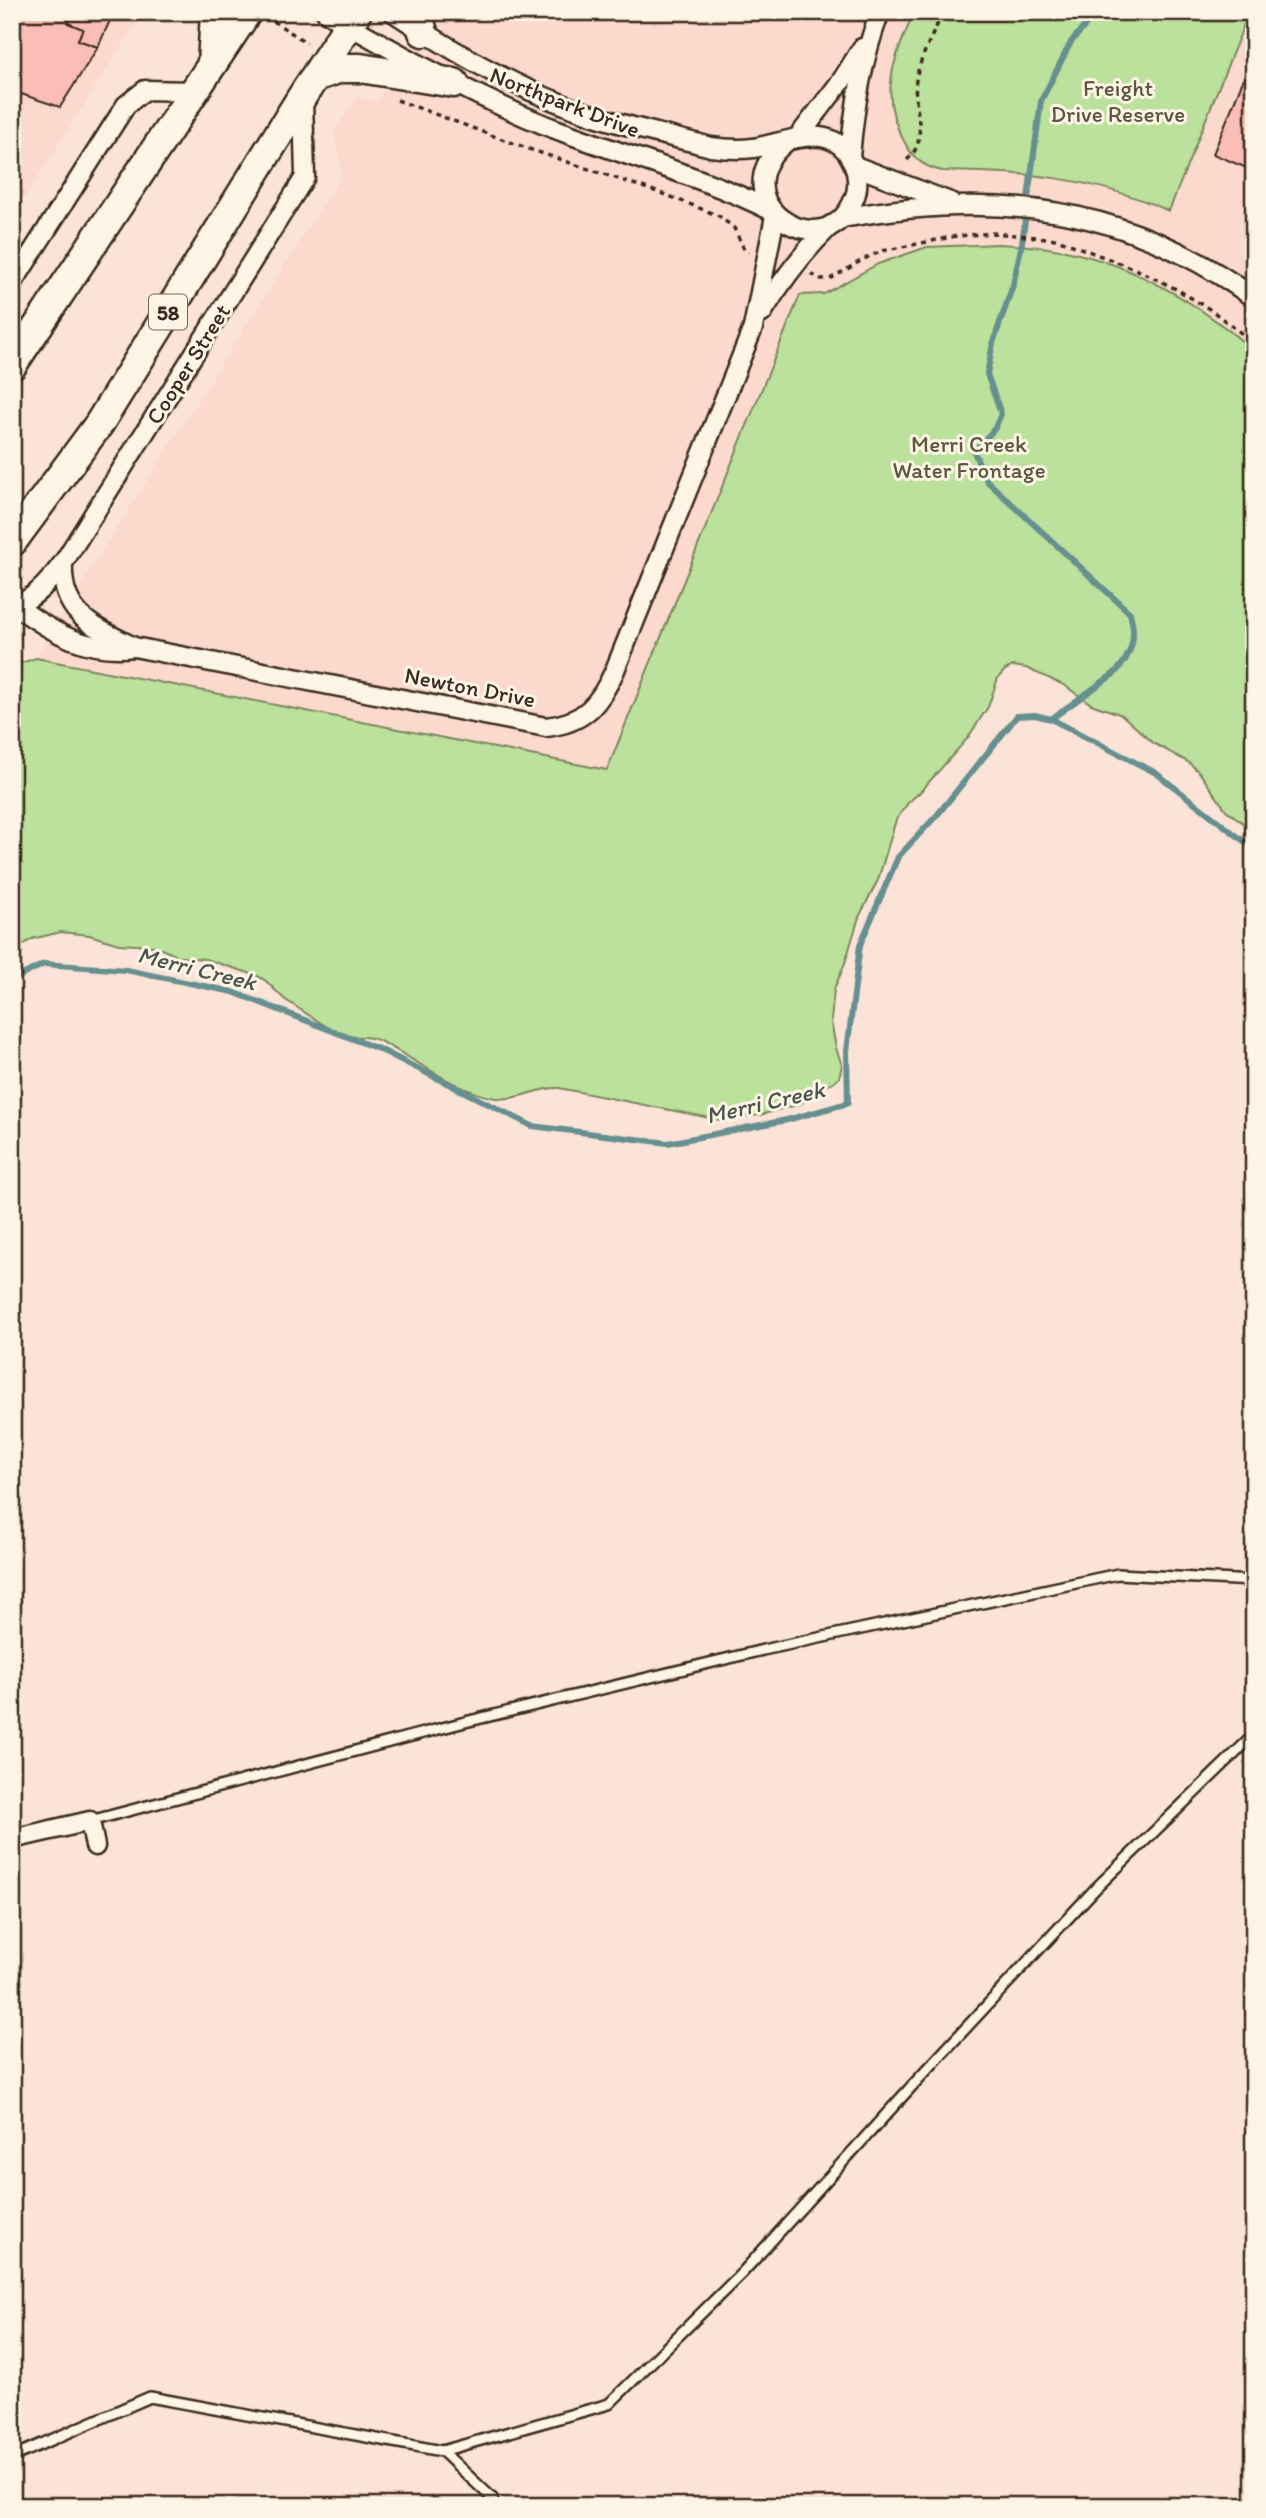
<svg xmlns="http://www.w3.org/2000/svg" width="1266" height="2518" font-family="Itim,sans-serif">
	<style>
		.built { fill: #fbd9cd }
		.green { fill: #bbe19c; stroke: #7b865d; stroke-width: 2 }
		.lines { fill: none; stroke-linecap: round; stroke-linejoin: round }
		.stream { stroke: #668f8f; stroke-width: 6 }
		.building { fill: #fabeb6; stroke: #3b2a1e; stroke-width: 2 }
		.service-casing { stroke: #3b2a1e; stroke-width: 14 }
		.minor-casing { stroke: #3b2a1e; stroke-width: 23 }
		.primary-casing { stroke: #3b2a1e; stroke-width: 33 }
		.path { stroke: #3b2a1e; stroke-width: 3.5; stroke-dasharray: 5 5; stroke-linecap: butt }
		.service { stroke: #fcf5e5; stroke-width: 9 }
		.minor { stroke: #fcf5e5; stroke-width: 18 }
		.primary { stroke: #fcf5e5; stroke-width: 28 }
		.labels { text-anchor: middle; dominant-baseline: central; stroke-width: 6; stroke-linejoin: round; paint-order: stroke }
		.shield { fill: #fcf5e5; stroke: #75675a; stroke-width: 2 }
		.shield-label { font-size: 21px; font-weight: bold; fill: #3b2a1e }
		.park-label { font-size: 23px; fill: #5b583e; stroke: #fcf5e5 }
		.street-label { font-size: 23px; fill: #3b2a1e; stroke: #fcf5e5 }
		.water-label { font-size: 24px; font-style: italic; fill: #4d544d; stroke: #fcf5e5 }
	</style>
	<rect width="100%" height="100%" fill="#fbe4d7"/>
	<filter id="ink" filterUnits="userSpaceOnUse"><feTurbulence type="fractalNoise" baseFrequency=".0143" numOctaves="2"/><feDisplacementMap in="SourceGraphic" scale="14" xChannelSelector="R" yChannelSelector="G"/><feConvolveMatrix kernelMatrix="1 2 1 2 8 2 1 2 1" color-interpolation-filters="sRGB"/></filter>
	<g filter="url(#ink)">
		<g class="built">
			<path d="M 12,12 L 144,12 L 12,217 Z"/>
			<path d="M 431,12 L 914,12 L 895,60 L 889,90 L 890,106 L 898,131 L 908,148 L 923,164 L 931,169 L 1030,174 L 1082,182 L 1132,196 L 1169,211 L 1249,12 L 1254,12 L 1254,351 L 1230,331 L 1185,299 L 1144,278 L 1087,258 L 1050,249 L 999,244 L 965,245 L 878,264 L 824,294 L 800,295 L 607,770 L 36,658 L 95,562 L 342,175 L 334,133 L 356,98 L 378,101 Z"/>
		</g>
		<g class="green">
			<path d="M 914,12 L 1249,12 L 1169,211 C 1092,177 1026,172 943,171 C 925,168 913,159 905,143 C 877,94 894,60 914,12 Z"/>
			<path d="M 999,244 C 1015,245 1032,246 1048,248 C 1125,259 1196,301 1254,351 L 1254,831 L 1226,810 L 1199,772 L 1188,762 L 1153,743 L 1122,715 L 1091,704 L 1064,685 L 1026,668 L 1013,666 L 1005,670 L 998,678 L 988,707 L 967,739 L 921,791 L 908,803 L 896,820 L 878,880 L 859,917 L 844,966 L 834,989 L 831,1021 L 836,1048 L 842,1065 L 839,1078 L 800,1104 L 760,1115 L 720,1120 L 559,1088 C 537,1087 518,1101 496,1098 C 457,1092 415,1059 380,1041 C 363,1033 354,1040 338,1034 L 284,999 L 265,980 L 255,975 L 205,959 L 180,957 L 154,946 L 119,944 L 89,935 L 61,932 L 32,939 L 12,952 L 12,666 L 36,658 L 607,770 L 800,295 L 824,294 L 878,264 L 927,247 Z"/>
		</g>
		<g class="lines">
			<g class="stream">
				<path d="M 1051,719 L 1115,673 C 1132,655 1137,637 1130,613 L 987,481 L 974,452 L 995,428 L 1001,414 L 987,374 L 993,343 L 1013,285 L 1022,243 L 1041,101 L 1071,42 L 1097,12"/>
				<path d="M 12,980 L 44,964 L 126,970 L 233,992 L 381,1050 L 532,1126 L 668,1143 L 787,1120 L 848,1103 L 847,1051 L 860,945 L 898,857 L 938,814 L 1017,716 L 1035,715 L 1051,719 L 1156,773 L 1254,849"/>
			</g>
		</g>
		<g class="building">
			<path d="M 12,12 L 72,12 L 68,23 L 83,29 L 78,40 L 98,47 L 60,107 L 12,91 Z"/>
			<path d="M 72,12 L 116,12 L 115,17 L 112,16 L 98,47 L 78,40 L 83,29 L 68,23 Z"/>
			<path d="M 1254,53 L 1254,171 L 1213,154 Z"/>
		</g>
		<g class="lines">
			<g class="service-casing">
				<g id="service">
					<path d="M 90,1821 L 465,1722 L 763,1650 L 1118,1574 L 1254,1581"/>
					<path d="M 442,2451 L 609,2404 L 742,2273 L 911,2087 L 1096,1888 L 1254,1735"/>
					<path d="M 12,2457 L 150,2397 L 442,2451 L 492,2498 L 494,2506"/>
				</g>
			</g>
			<g class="minor-casing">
				<g id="minor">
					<path d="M 326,12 C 397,53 469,94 545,125 C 620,155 698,174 770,210"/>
					<path d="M 393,12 C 457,54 520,91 592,115 C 631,128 671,136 711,147 C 725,149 739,150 753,148 C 787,143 833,118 853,163 C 858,174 859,188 854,199 C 825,272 715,200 786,142"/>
					<path d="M 799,136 L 842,80 L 862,48"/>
					<path d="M 850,157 C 854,107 862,59 880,12"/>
					<path d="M 855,166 L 950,202"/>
					<path d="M 842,218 C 996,191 1125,204 1254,298"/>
					<path d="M 12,284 L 126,105 L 145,90 L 194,91"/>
					<path d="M 762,313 C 782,280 803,252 831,225"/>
					<path d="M 63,563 C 60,615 94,627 134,647 L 546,727 C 585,723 600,703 615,670 L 753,328 L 775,216"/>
					<path d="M 12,606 C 34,601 50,580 63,563 L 305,177 L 303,99"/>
					<path d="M 16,606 C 53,633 87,653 134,647"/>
					<path d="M 12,1839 L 90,1821 L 95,1846"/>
				</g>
			</g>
			<g class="primary-casing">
				<g id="primary">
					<path d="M 417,12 L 423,32"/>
					<path d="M 212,64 L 215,12"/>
					<path d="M 315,77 L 341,68 L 360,68 L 454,83"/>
					<path d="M 12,365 L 247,12"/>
					<path d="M 12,542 L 99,424 L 303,95 L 357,12"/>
				</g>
			</g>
			<g class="path">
				<path d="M 273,21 L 307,43"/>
				<path d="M 397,100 L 529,149 L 669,196 L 719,216 L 734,228 L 745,251 L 749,251"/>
				<path d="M 907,160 C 931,139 912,108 916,80 C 920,59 929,42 938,23"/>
				<path d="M 811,274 L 821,279 L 832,278 L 864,259 L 882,251 L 957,236 L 994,233 L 1057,239 L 1140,271 L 1178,290 L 1211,310 L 1254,343"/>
			</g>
			<use href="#service" class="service"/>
			<use href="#minor" class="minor"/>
			<use href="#primary" class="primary"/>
		</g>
	</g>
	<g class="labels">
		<rect class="shield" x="149" y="294.5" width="38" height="35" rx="5"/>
		<g class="shield-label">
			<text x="168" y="312">58</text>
		</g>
		<g class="park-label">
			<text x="1118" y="88">Freight<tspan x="1118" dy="26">Drive Reserve</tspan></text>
			<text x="969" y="444">Merri Creek<tspan x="969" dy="26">Water Frontage</tspan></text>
		</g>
		<g class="street-label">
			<text transform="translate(565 102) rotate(21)">Northpark Drive</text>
			<text transform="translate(188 364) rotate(-58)">Cooper Street</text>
			<text transform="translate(470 687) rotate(11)">Newton Drive</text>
		</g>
		<g class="water-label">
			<text transform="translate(197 968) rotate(14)">Merri Creek</text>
			<text transform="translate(765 1102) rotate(-13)">Merri Creek</text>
		</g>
	</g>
	<rect width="1266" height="2518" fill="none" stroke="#fcf5e5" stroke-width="42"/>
	<rect x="21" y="21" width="1224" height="2476" fill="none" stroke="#3b2a1e" stroke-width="2.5" filter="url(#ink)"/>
</svg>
